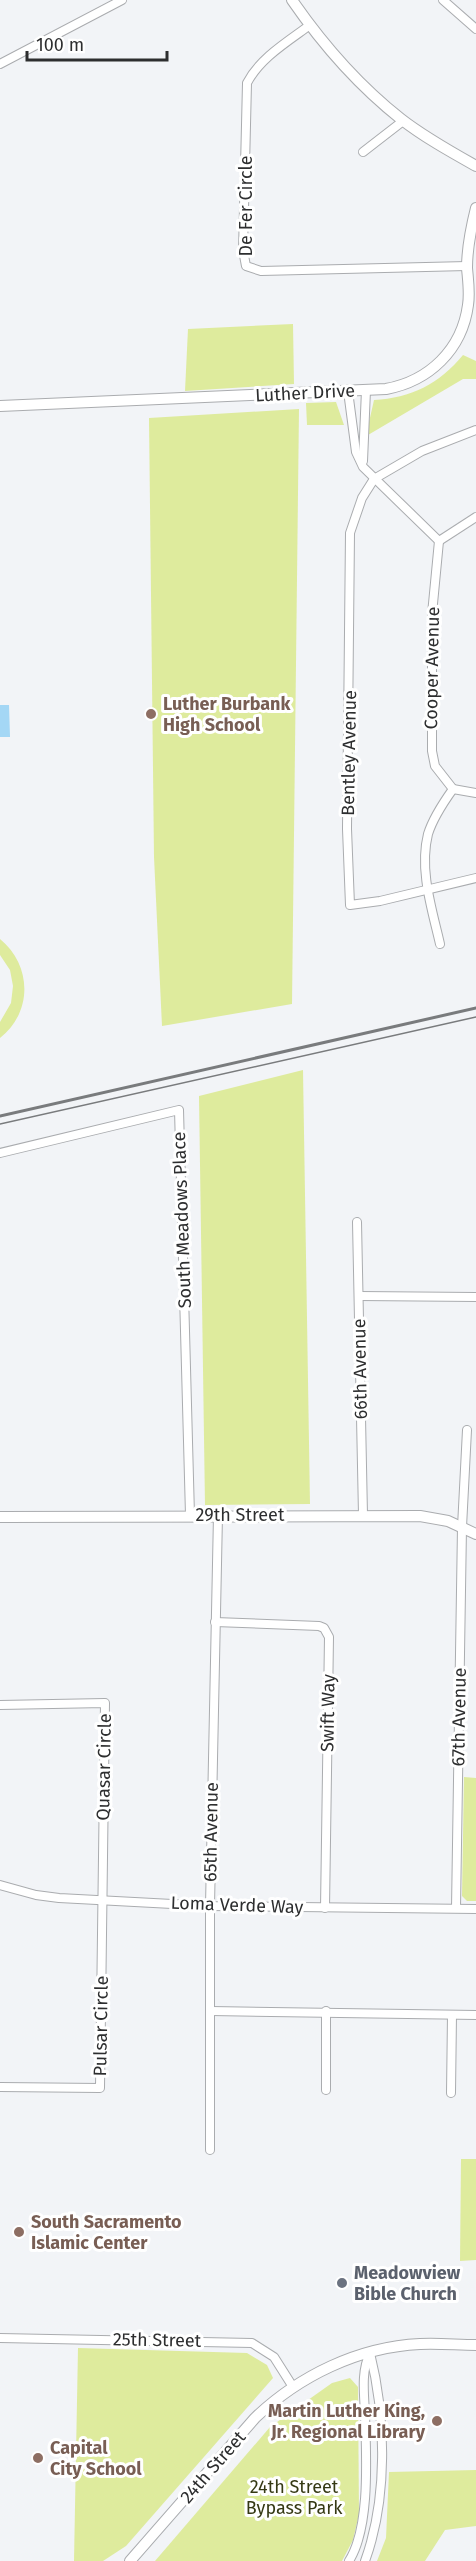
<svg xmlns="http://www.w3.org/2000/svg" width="476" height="2561" font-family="'Fira Sans',sans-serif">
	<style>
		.green { fill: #deeb9d }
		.water { fill: #a4d7f5 }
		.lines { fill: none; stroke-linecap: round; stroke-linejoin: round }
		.street-casing { stroke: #aaacaf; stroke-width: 10 }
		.secondary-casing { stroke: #aaacaf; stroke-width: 12 }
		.street { stroke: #fff; stroke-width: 8 }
		.secondary { stroke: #fff; stroke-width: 10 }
		.tram { stroke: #797b7d; stroke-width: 1.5 }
		.rail { stroke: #797b7d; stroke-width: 3 }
		.education-dot { fill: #8d6e63; stroke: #fff; stroke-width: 2 }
		.worship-dot { fill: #6b7280; stroke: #fff; stroke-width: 2 }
		.labels { text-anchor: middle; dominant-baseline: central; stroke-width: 6; stroke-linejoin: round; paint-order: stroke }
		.street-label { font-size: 18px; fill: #2d2e2f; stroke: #fff }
		.education-label { font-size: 18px; font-weight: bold; fill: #785e54; stroke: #fff; text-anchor: start }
		.worship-label { font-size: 18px; font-weight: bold; fill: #5b616d; stroke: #fff; text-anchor: start }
		.park-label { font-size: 18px; fill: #353914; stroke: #fff }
	</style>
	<rect width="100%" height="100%" fill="#f2f4f7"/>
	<g class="green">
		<path d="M 293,324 L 294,384 L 185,391 L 188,329 Z"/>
		<path d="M 463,355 L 476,361 L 476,379 L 463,379 L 368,435 L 367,431 L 374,400 C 411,398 439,384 463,355 Z"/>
		<path d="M 336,402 L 344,425 L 307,425 L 306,403 Z"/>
		<path d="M 299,409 L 292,1004 L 162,1026 L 154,857 L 149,418 Z"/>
		<path d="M 0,939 C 32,965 33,1012 0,1038 L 0,1022 L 11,1003 L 13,986 L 10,970 L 0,955 Z"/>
		<path d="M 303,1070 L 310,1504 L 205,1505 L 199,1096 Z"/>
		<path d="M 464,1777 L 476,1778 L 476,1901 L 467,1901 L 462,1896 Z"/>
		<path d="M 461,2159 L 476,2159 L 476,2260 L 460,2261 Z"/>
		<path d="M 78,2348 L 247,2353 L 267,2365 L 273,2378 L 126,2546 L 103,2561 L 74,2561 Z"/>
		<path d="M 350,2378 L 358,2387 L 359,2514 L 353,2540 L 342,2561 L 155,2561 L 270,2427 L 332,2383 Z"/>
		<path d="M 476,2470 L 476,2526 L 445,2530 L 425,2561 L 377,2561 L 386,2538 L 389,2472 Z"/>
	</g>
	<path class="water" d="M 0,705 L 9,705 L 10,737 L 0,737 Z"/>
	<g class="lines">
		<g class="street-casing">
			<g id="street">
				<path d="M 443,0 L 476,29"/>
				<path d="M 310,25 C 287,42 260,58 247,83 L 243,250 L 246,266 L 261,271 L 467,266"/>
				<path d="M 0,64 L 122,0"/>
				<path d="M 363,152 L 403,121"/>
				<path d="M 348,391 L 356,452 L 363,467 L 439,541"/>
				<path d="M 476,430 L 422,451 L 374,479 L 362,498 L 350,533 L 347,829 L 350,905 L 380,901 L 476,878"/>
				<path d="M 363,461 L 366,390"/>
				<path d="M 439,541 L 432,614 L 432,751 L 435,766 L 453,789"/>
				<path d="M 439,541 L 476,517"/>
				<path d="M 453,789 L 476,793"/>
				<path d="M 440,944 C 432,909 419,870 428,834 C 433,818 443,803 453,789"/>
				<path d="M 0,1153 L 179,1110 L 190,1515"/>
				<path d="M 357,1222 L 363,1515"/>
				<path d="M 359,1296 L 476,1297"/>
				<path d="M 215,1622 L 319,1626 L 324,1628 L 329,1637 L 325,1908"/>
				<path d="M 0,1705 L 105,1703 L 100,2088 L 0,2087"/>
				<path d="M 0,1885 L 36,1895 L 59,1898 L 210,1906 L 476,1909"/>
				<path d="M 456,1908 L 462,1527 L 467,1430"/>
				<path d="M 211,2011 L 476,2015"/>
				<path d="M 326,2090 L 326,2011"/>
				<path d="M 451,2093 L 452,2015"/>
				<path d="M 210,2150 L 210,1906 L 218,1515"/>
				<path d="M 0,2338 L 252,2343 L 274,2357 L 293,2387"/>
				<path d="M 349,2561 C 371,2526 366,2454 365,2413 C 364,2393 361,2371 370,2353"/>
				<path d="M 365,2561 C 388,2498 386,2417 370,2353"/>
			</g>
		</g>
		<g class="secondary-casing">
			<g id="secondary">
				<path d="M 292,0 C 323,45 358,85 401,119 C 424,137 451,152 476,166"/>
				<path d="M 0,406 L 386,389 C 429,381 462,350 468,305 C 470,293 468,280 467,268 C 467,247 471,228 476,208"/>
				<path d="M 0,1517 L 420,1516 L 448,1521 L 476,1534"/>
				<path d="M 130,2561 L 255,2418 C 299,2376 358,2347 420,2344 C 439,2343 458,2345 476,2345"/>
			</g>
		</g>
		<use href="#street" class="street"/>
		<use href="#secondary" class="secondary"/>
		<path class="tram" d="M 0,1124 L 476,1017"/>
		<path class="rail" d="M 0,1116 L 476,1008"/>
	</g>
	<g class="education-dot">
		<circle cx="151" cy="714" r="6"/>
		<circle cx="19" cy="2232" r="6"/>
		<circle cx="437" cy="2421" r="6"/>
		<circle cx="38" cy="2458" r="6"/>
	</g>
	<circle class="worship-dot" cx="342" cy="2283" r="6"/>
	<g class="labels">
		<g class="street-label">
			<text transform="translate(246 206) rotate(-90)">De Fer Circle</text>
			<text transform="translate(305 393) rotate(-3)">Luther Drive</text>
			<text transform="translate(432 668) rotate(-89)">Cooper Avenue</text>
			<text transform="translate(349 753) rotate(-89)">Bentley Avenue</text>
			<text transform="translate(182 1220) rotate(-92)">South Meadows Place</text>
			<text transform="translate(360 1369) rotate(-91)">66th Avenue</text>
			<text x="240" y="1515">29th Street</text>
			<text transform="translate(328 1713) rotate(-89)">Swift Way</text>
			<text transform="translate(459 1717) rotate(-89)">67th Avenue</text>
			<text transform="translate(104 1767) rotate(-89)">Quasar Circle</text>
			<text transform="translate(211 1832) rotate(-89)">65th Avenue</text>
			<text transform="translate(237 1905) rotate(2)">Loma Verde Way</text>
			<text transform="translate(101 2026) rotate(-89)">Pulsar Circle</text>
			<text transform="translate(157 2340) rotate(1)">25th Street</text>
			<text transform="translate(213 2467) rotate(-49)">24th Street</text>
		</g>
		<g class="education-label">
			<text x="163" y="704">Luther Burbank<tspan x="163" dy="21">High School</tspan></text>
			<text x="31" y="2222">South Sacramento<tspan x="31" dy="21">Islamic Center</tspan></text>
			<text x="425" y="2411" text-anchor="end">Martin Luther King,<tspan x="425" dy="21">Jr. Regional Library</tspan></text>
			<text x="50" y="2448">Capital<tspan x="50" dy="21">City School</tspan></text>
		</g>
		<g class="worship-label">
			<text x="354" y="2273">Meadowview<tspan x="354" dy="21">Bible Church</tspan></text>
		</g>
		<g class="park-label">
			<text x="294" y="2487">24th Street<tspan x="294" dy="21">Bypass Park</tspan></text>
		</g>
	</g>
	<path d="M27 51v9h140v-9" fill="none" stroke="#2d2e2f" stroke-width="3"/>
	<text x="36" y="51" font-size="18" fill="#2d2e2f" stroke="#ffffff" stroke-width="4.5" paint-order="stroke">100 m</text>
</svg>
